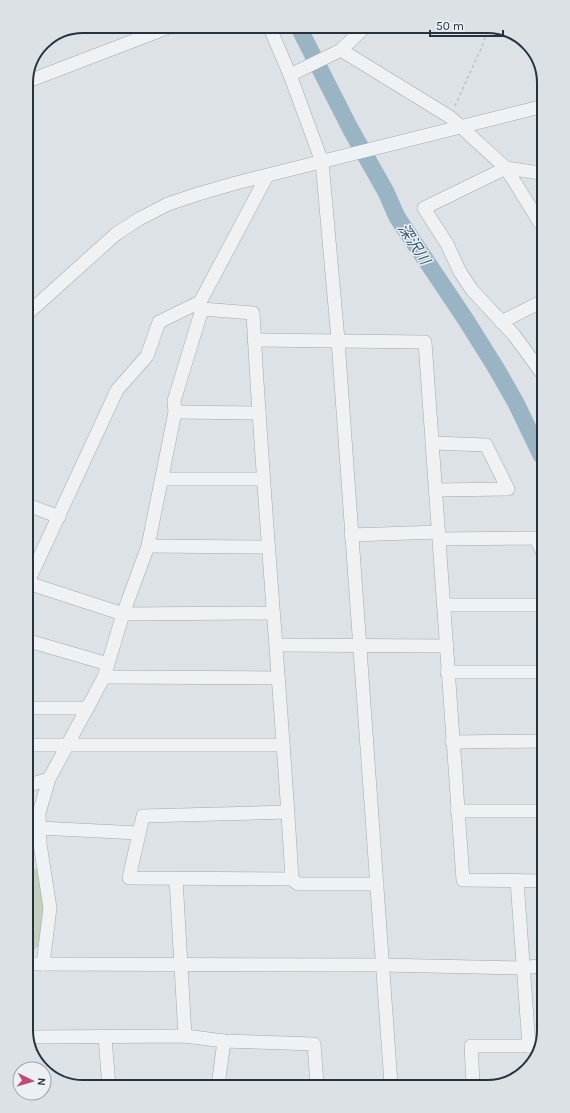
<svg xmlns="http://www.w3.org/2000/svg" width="570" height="1113" font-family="Karla,'Noto Sans JP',sans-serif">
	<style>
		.green { fill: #c5cfbe }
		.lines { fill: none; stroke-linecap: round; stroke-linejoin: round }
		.river { stroke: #99b5c4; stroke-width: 17 }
		.minor-casing { stroke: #a2aaaf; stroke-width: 14 }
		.path { stroke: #bbc0c4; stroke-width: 1.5; stroke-dasharray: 3 3; stroke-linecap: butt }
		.minor { stroke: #eff2f4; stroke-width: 13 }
		.labels { text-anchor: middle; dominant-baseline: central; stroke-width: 3; stroke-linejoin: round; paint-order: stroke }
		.water-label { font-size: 15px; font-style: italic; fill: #34566d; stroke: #ebf0f4 }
		.rim { fill: none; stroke: #27323b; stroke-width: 2 }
	</style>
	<rect width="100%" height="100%" fill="#dce2e6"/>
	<path class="green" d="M 29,867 L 40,870 L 44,905 L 38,947 L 31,952 L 30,952 Z"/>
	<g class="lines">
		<path class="river" d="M 298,26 L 351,130 L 386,192 L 397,217 L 466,320 L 496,368 L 516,403 L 541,455"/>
		<g class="minor-casing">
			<g id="minor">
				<path d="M 269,26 L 290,75 L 322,162 L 338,340 L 391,1084"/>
				<path d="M 341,50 L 450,117 L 506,168 L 540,223"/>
				<path d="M 290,75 L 341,50 L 366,26"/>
				<path d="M 26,82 L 172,26"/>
				<path d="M 540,173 L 506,168 L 424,208 L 447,244 L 460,272 L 472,290 L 514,335 L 541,372"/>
				<path d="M 202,309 L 253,313 C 263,502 281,690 292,879 L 129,878 L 143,816 L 288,812"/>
				<path d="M 27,314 L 116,234 L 139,219 L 168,204 L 198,194 L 236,183 L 540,107"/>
				<path d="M 501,322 L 541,302"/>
				<path d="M 254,340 L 425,342 L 463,880 L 543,881"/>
				<path d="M 175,412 L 259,413"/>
				<path d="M 433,443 L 486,445 L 508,489 L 436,490"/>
				<path d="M 162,479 L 263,479"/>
				<path d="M 28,505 L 59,517"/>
				<path d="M 351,535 L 439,532"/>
				<path d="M 440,539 L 536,538 L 542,551"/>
				<path d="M 148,546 L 268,547"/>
				<path d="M 28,582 L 117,390 L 147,356 L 159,322 L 200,302 L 267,176"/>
				<path d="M 28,583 L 123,614 L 273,613"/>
				<path d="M 444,605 L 542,605"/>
				<path d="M 29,641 L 108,664"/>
				<path d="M 277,645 L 447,646"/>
				<path d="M 447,672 L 542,672"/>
				<path d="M 104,677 L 278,678"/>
				<path d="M 29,708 L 88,708"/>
				<path d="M 452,742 L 543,741"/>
				<path d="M 29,745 L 283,745"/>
				<path d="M 29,785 L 49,779"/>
				<path d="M 457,811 L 543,811"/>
				<path d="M 40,828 L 138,833"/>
				<path d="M 176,879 L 185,1036"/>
				<path d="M 292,879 L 298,884 L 377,884"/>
				<path d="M 517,881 L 529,1046"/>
				<path d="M 30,964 L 382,965 L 524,968 L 544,965"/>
				<path d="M 43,964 L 50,908 L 40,844 L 39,813 L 49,779 L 104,677 L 123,614 L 148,546 L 175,412 L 174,401 L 202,309 L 200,302"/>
				<path d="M 30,1037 L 185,1036 L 224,1041 L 314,1044 L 317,1085"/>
				<path d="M 105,1037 L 109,1087"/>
				<path d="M 473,1083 L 471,1046 L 539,1046"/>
				<path d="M 218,1086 L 224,1041"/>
			</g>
		</g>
		<path class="path" d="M 455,106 L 483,44 L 488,26"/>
		<use href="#minor" class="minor"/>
	</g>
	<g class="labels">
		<g class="water-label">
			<text transform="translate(414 244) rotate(57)">深沢川</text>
		</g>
	</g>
	<path d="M0 0H570V1113H0ZM83 33H487A50 50 0 0 1 537 83V1030A50 50 0 0 1 487 1080H83A50 50 0 0 1 33 1030V83A50 50 0 0 1 83 33Z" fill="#dbe1e5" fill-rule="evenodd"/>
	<path class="rim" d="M83 33H487A50 50 0 0 1 537 83V1030A50 50 0 0 1 487 1080H83A50 50 0 0 1 33 1030V83A50 50 0 0 1 83 33Z"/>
	<g transform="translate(32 1081) rotate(95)"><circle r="19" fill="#ebf0f4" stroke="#9da4aa"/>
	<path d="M0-3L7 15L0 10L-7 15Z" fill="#c6466e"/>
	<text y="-6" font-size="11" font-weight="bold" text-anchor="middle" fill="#27323b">N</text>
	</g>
	<path d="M430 30v6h73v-6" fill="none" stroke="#27323b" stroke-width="2"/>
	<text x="436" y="30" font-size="12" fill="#27323b" stroke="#ebf0f4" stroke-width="3" paint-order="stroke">50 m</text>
</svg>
